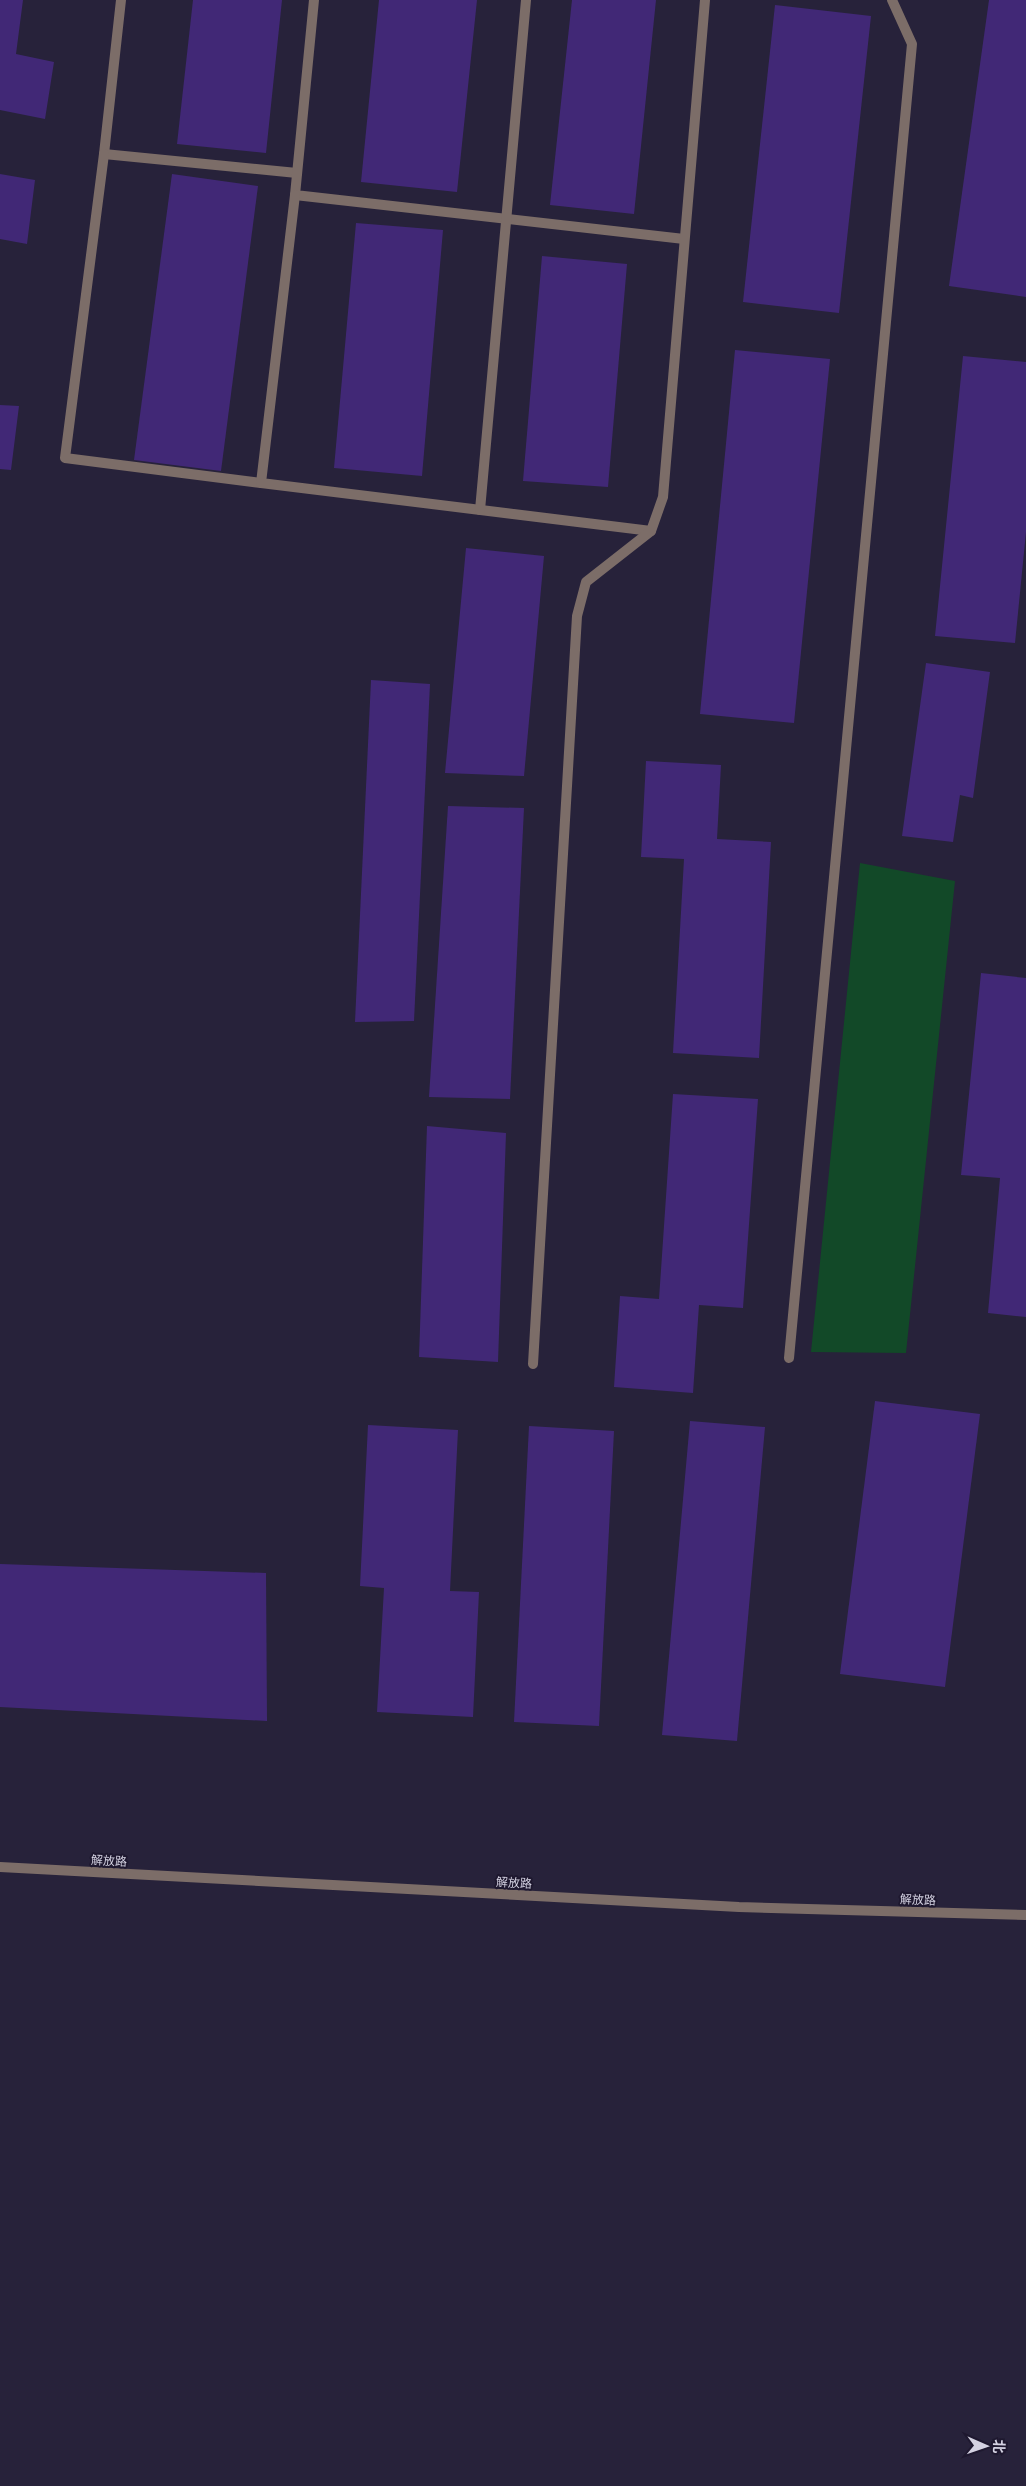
<svg xmlns="http://www.w3.org/2000/svg" width="1026" height="2486" font-family="Figtree,'Noto Sans SC',sans-serif">
	<style>
		.green { fill: #124928 }
		.building { fill: #412876 }
		.lines { fill: none; stroke-linecap: round; stroke-linejoin: round }
		.service { stroke: #7c6d68; stroke-width: 10 }
		.tertiary { stroke: #7c6d68; stroke-width: 10 }
		.labels { text-anchor: middle; dominant-baseline: central; stroke-width: 4; stroke-linejoin: round; paint-order: stroke }
		.street-label { font-size: 12px; fill: #d4d2e2; stroke: #1e182f }
	</style>
	<rect width="100%" height="100%" fill="#27223a"/>
	<path class="green" d="M 860,863 L 955,881 L 906,1353 L 811,1352 Z"/>
	<g class="building">
		<path d="M 0,0 L 23,0 L 16,54 L 54,62 L 45,119 L 0,110 Z"/>
		<path d="M 193,0 L 282,0 L 266,153 L 177,144 Z"/>
		<path d="M 379,0 L 477,0 L 457,192 L 361,182 Z"/>
		<path d="M 572,0 L 656,0 L 634,214 L 550,205 Z"/>
		<path d="M 989,0 L 1026,0 L 1026,297 L 949,286 Z"/>
		<path d="M 775,5 L 871,16 L 839,313 L 743,302 Z"/>
		<path d="M 0,174 L 35,180 L 27,244 L 0,239 Z"/>
		<path d="M 172,174 L 258,186 L 221,471 L 134,460 Z"/>
		<path d="M 356,223 L 443,230 L 422,476 L 334,468 Z"/>
		<path d="M 542,256 L 627,264 L 608,487 L 523,481 Z"/>
		<path d="M 735,350 L 830,359 L 794,723 L 700,714 Z"/>
		<path d="M 963,356 L 1026,362 L 1026,532 L 1015,643 L 935,636 Z"/>
		<path d="M 0,405 L 19,406 L 11,470 L 0,469 Z"/>
		<path d="M 466,548 L 544,556 L 524,776 L 445,773 Z"/>
		<path d="M 926,663 L 990,672 L 973,798 L 960,795 L 953,842 L 902,836 Z"/>
		<path d="M 371,680 L 430,684 L 414,1021 L 355,1022 Z"/>
		<path d="M 646,761 L 721,765 L 717,839 L 771,842 L 759,1058 L 673,1053 L 684,859 L 641,857 Z"/>
		<path d="M 448,806 L 524,808 L 510,1099 L 429,1097 Z"/>
		<path d="M 981,973 L 1026,978 L 1026,1317 L 988,1313 L 1000,1178 L 961,1175 Z"/>
		<path d="M 673,1094 L 758,1099 L 743,1308 L 699,1305 L 693,1393 L 614,1387 L 620,1296 L 659,1299 Z"/>
		<path d="M 427,1126 L 506,1133 L 498,1362 L 419,1357 Z"/>
		<path d="M 875,1401 L 980,1414 L 945,1687 L 840,1674 Z"/>
		<path d="M 690,1421 L 765,1427 L 737,1741 L 662,1735 Z"/>
		<path d="M 368,1425 L 458,1430 L 450,1591 L 479,1592 L 473,1717 L 377,1712 L 384,1588 L 360,1586 Z"/>
		<path d="M 529,1426 L 614,1431 L 599,1726 L 514,1722 Z"/>
		<path d="M 0,1564 L 266,1573 L 267,1721 L 0,1707 Z"/>
	</g>
	<g class="lines">
		<g class="service">
			<path d="M 121,0 L 104,154 L 297,173"/>
			<path d="M 314,0 L 295,195 L 684,239"/>
			<path d="M 104,154 L 65,458 L 261,483"/>
			<path d="M 295,195 L 261,483 L 651,531"/>
			<path d="M 480,510 L 526,0"/>
			<path d="M 789,1358 L 912,44 L 892,0"/>
			<path d="M 533,1364 L 577,616 L 586,582 L 651,531 L 663,497 L 705,0"/>
		</g>
		<path class="tertiary" d="M 0,1867 L 739,1907 L 1026,1915"/>
	</g>
	<g class="labels">
		<g class="street-label">
			<text transform="translate(109 1861) rotate(3)">解放路</text>
			<text transform="translate(514 1883) rotate(3)">解放路</text>
			<text transform="translate(918 1900) rotate(2)">解放路</text>
		</g>
	</g>
	<g transform="translate(986 2446) rotate(92)" stroke="#1e182f" stroke-width="4" paint-order="stroke">
	<path d="M0-4L9 19L0 12L-9 19Z" fill="#d4d2e2"/>
	<text y="-8" font-size="14" font-weight="bold" text-anchor="middle" fill="#d4d2e2">北</text>
	</g>
</svg>
